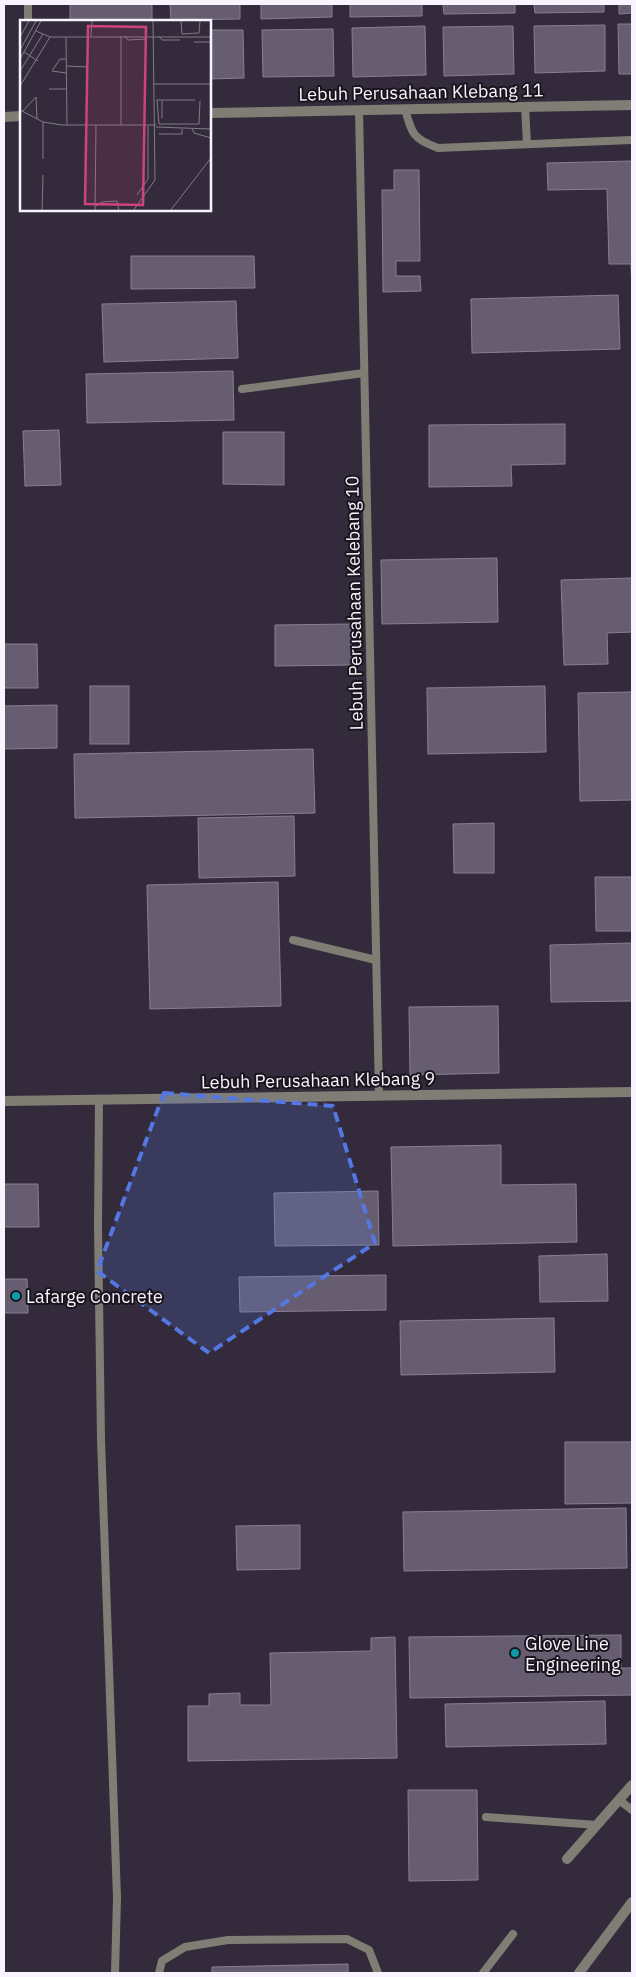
<svg xmlns="http://www.w3.org/2000/svg" width="636" height="1977" font-family="'IBM Plex Sans',sans-serif">
	<style>
		.building { fill: #665d70; stroke: #897f93 }
		.lines { fill: none; stroke-linecap: round; stroke-linejoin: round }
		.service { stroke: #807e74; stroke-width: 8 }
		.minor { stroke: #807e74; stroke-width: 10 }
		.marked { fill: #5477e2; fill-opacity: 0.2; stroke: #5477e2; stroke-width: 4; stroke-dasharray: 10 6; stroke-linejoin: round }
		.culture-dot { fill: #0f9aa8; stroke: #19151d; stroke-width: 2 }
		.labels { text-anchor: middle; dominant-baseline: central; stroke-width: 4; stroke-linejoin: round; paint-order: stroke }
		.street-label { font-size: 18px; fill: #f8f3fe; stroke: #19151d }
		.poi-label { font-size: 18px; fill: #f8f3fe; stroke: #19151d; text-anchor: start }
		.inset-road { fill: none; stroke: #827b89; stroke-width: 1 }
		.view { fill: #cd447c; fill-opacity: 0.15; stroke: #cd447c; stroke-width: 2.5 }
		.inset-edge { fill: none; stroke: #f8f3fe; stroke-width: 2.5 }
	</style>
	<rect width="100%" height="100%" fill="#332b3b"/>
	<g class="building">
		<rect x="70" y="4" width="82" height="17"/>
		<path d="M 170,4 L 240,4 L 240,19 L 171,20 Z"/>
		<path d="M 261,4 L 332,4 L 332,17 L 261,19 Z"/>
		<path d="M 350,4 L 422,4 L 422,16 L 350,17 Z"/>
		<path d="M 443,4 L 515,4 L 515,13 L 444,14 Z"/>
		<path d="M 534,4 L 604,4 L 604,12 L 535,13 Z"/>
		<path d="M 619,4 L 632,4 L 632,13 L 619,14 Z"/>
		<path d="M 618,24 L 632,24 L 632,74 L 619,74 Z"/>
		<path d="M 605,25 L 605,71 L 535,73 L 534,26 Z"/>
		<path d="M 425,26 L 426,75 L 353,77 L 352,28 Z"/>
		<path d="M 513,26 L 514,74 L 444,76 L 443,27 Z"/>
		<path d="M 333,29 L 334,76 L 263,77 L 262,30 Z"/>
		<path d="M 210,30 L 243,30 L 244,78 L 210,79 Z"/>
		<path d="M 632,161 L 632,292 L 631,264 L 609,264 L 607,189 L 548,190 L 547,163 Z"/>
		<path d="M 394,170 L 419,170 L 420,261 L 396,261 L 396,276 L 420,276 L 421,291 L 383,292 L 382,190 L 394,190 Z"/>
		<path d="M 131,256 L 254,256 L 255,288 L 131,289 Z"/>
		<path d="M 618,295 L 620,349 L 472,353 L 471,299 Z"/>
		<path d="M 236,301 L 238,358 L 104,362 L 102,304 Z"/>
		<path d="M 233,371 L 234,420 L 87,423 L 86,374 Z"/>
		<path d="M 565,424 L 565,464 L 511,465 L 512,486 L 429,487 L 429,425 Z"/>
		<path d="M 59,430 L 61,485 L 25,486 L 23,431 Z"/>
		<path d="M 223,432 L 284,432 L 284,485 L 223,484 Z"/>
		<path d="M 497,558 L 498,622 L 382,624 L 381,560 Z"/>
		<path d="M 632,578 L 632,632 L 607,633 L 608,664 L 564,665 L 561,580 Z"/>
		<path d="M 351,624 L 352,665 L 275,666 L 275,625 Z"/>
		<path d="M 4,644 L 37,644 L 38,688 L 4,688 Z"/>
		<rect x="90" y="686" width="39" height="58"/>
		<path d="M 545,686 L 546,752 L 428,754 L 427,688 Z"/>
		<path d="M 632,692 L 632,800 L 580,801 L 578,693 Z"/>
		<path d="M 57,705 L 57,748 L 4,749 L 4,706 Z"/>
		<path d="M 313,749 L 315,813 L 75,818 L 74,754 Z"/>
		<path d="M 294,816 L 295,876 L 199,878 L 198,818 Z"/>
		<path d="M 494,823 L 494,873 L 454,873 L 453,824 Z"/>
		<path d="M 595,877 L 632,877 L 632,931 L 596,931 Z"/>
		<path d="M 278,882 L 281,1006 L 150,1009 L 147,885 Z"/>
		<path d="M 632,943 L 632,1001 L 551,1002 L 550,945 Z"/>
		<path d="M 498,1006 L 499,1073 L 410,1075 L 409,1007 Z"/>
		<path d="M 501,1145 L 501,1185 L 576,1184 L 577,1242 L 393,1246 L 391,1147 Z"/>
		<path d="M 4,1184 L 38,1184 L 39,1227 L 4,1227 Z"/>
		<path d="M 378,1191 L 379,1245 L 275,1246 L 274,1193 Z"/>
		<path d="M 607,1254 L 608,1301 L 540,1302 L 539,1256 Z"/>
		<path d="M 386,1275 L 386,1310 L 240,1312 L 239,1277 Z"/>
		<path d="M 4,1279 L 27,1279 L 28,1313 L 4,1313 Z"/>
		<path d="M 554,1318 L 555,1372 L 401,1375 L 400,1321 Z"/>
		<path d="M 565,1442 L 632,1442 L 632,1503 L 565,1504 Z"/>
		<path d="M 626,1508 L 627,1568 L 404,1571 L 403,1512 Z"/>
		<path d="M 300,1525 L 300,1569 L 237,1570 L 236,1526 Z"/>
		<path d="M 621,1635 L 621,1668 L 632,1668 L 632,1695 L 410,1698 L 409,1637 Z"/>
		<path d="M 395,1637 L 397,1758 L 188,1761 L 188,1706 L 209,1706 L 209,1694 L 240,1693 L 240,1705 L 271,1705 L 270,1653 L 371,1651 L 371,1638 Z"/>
		<path d="M 605,1701 L 606,1744 L 446,1747 L 445,1704 Z"/>
		<path d="M 408,1790 L 477,1790 L 478,1880 L 409,1881 Z"/>
		<path d="M 348,1964 L 348,1973 L 212,1973 L 212,1967 Z"/>
	</g>
	<g class="lines">
		<g class="service">
			<path d="M 28,4 L 28,21"/>
			<path d="M 525,106 L 527,144"/>
			<path d="M 405,109 C 412,134 413,139 438,148 L 632,140"/>
			<path d="M 359,110 L 379,1096"/>
			<path d="M 242,389 L 364,373"/>
			<path d="M 293,940 L 376,960"/>
			<path d="M 99,1100 L 98,1226 L 101,1439 L 117,1898 L 115,1973"/>
			<path d="M 619,1800 L 632,1810"/>
			<path d="M 486,1817 L 597,1825"/>
			<path d="M 159,1973 L 162,1961 L 185,1947 L 228,1940 L 347,1939 L 369,1950 L 378,1973"/>
			<path d="M 483,1973 L 513,1934"/>
		</g>
		<g class="minor">
			<path d="M 210,113 L 632,105"/>
			<path d="M 4,117 L 21,116"/>
			<path d="M 4,1101 L 632,1092"/>
			<path d="M 567,1859 L 632,1785"/>
			<path d="M 579,1973 L 632,1902"/>
		</g>
	</g>
	<path class="marked" d="M 164,1093 L 333,1106 L 375,1243 L 209,1353 L 97,1271 Z"/>
	<g class="culture-dot">
		<circle cx="16" cy="1296" r="5"/>
		<circle cx="515" cy="1653" r="5"/>
	</g>
	<g class="labels">
		<g class="street-label">
			<text transform="translate(421 92) rotate(-1)">Lebuh Perusahaan Klebang 11</text>
			<text transform="translate(354 603) rotate(-91)">Lebuh Perusahaan Kelebang 10</text>
			<text transform="translate(318 1080) rotate(-1)">Lebuh Perusahaan Klebang 9</text>
		</g>
		<g class="poi-label">
			<text x="26" y="1296">Lafarge Concrete</text>
			<text x="525" y="1643">Glove Line<tspan x="525" dy="21">Engineering</tspan></text>
		</g>
	</g>
	<g transform="translate(20 20)">
		<rect width="191" height="191" fill="#332b3b"/>
		<path class="inset-road" d="M 161,1 L 162,14 L 179,13 L 180,1M 16,11 L 30,17 L 191,17M 71,16 L 72,1M 101,16 L 101,105M 105,16 L 108,20 L 127,19M 139,16 L 142,20 L 160,20M 0,17 L 9,1M 46,17 L 47,105M 174,22 L 191,22M 0,30 L 16,1M 4,32 L 18,41M 0,39 L 21,1M 46,39 L 40,39 L 32,51 L 46,53M 46,46 L 68,47M 0,51 L 23,14M 133,64 L 191,64M 0,66 L 30,17M 29,69 L 47,69M 142,80 L 142,98M 175,80 L 137,80 L 139,104 L 179,104 L 180,81M 0,90 L 23,102 L 42,105 L 136,105M 2,92 L 16,77 L 17,99M 136,107 L 191,109M 172,109 L 174,113 L 191,118M 139,114 L 162,114 L 162,109M 23,139 L 23,102M 117,175 L 128,159 L 128,106M 76,186 L 82,182 L 97,181 L 99,191M 22,191 L 23,155M 75,191 L 76,105M 113,191 L 135,160 L 133,1M 150,191 L 191,138"/>
		<path class="view" d="M 68,6 L 126,7 L 123,185 L 65,184 Z"/>
		<rect width="191" height="191" class="inset-edge"/>
	</g>
	<rect width="636" height="1977" fill="none" stroke="#f8f3fe" stroke-width="10"/>
</svg>
